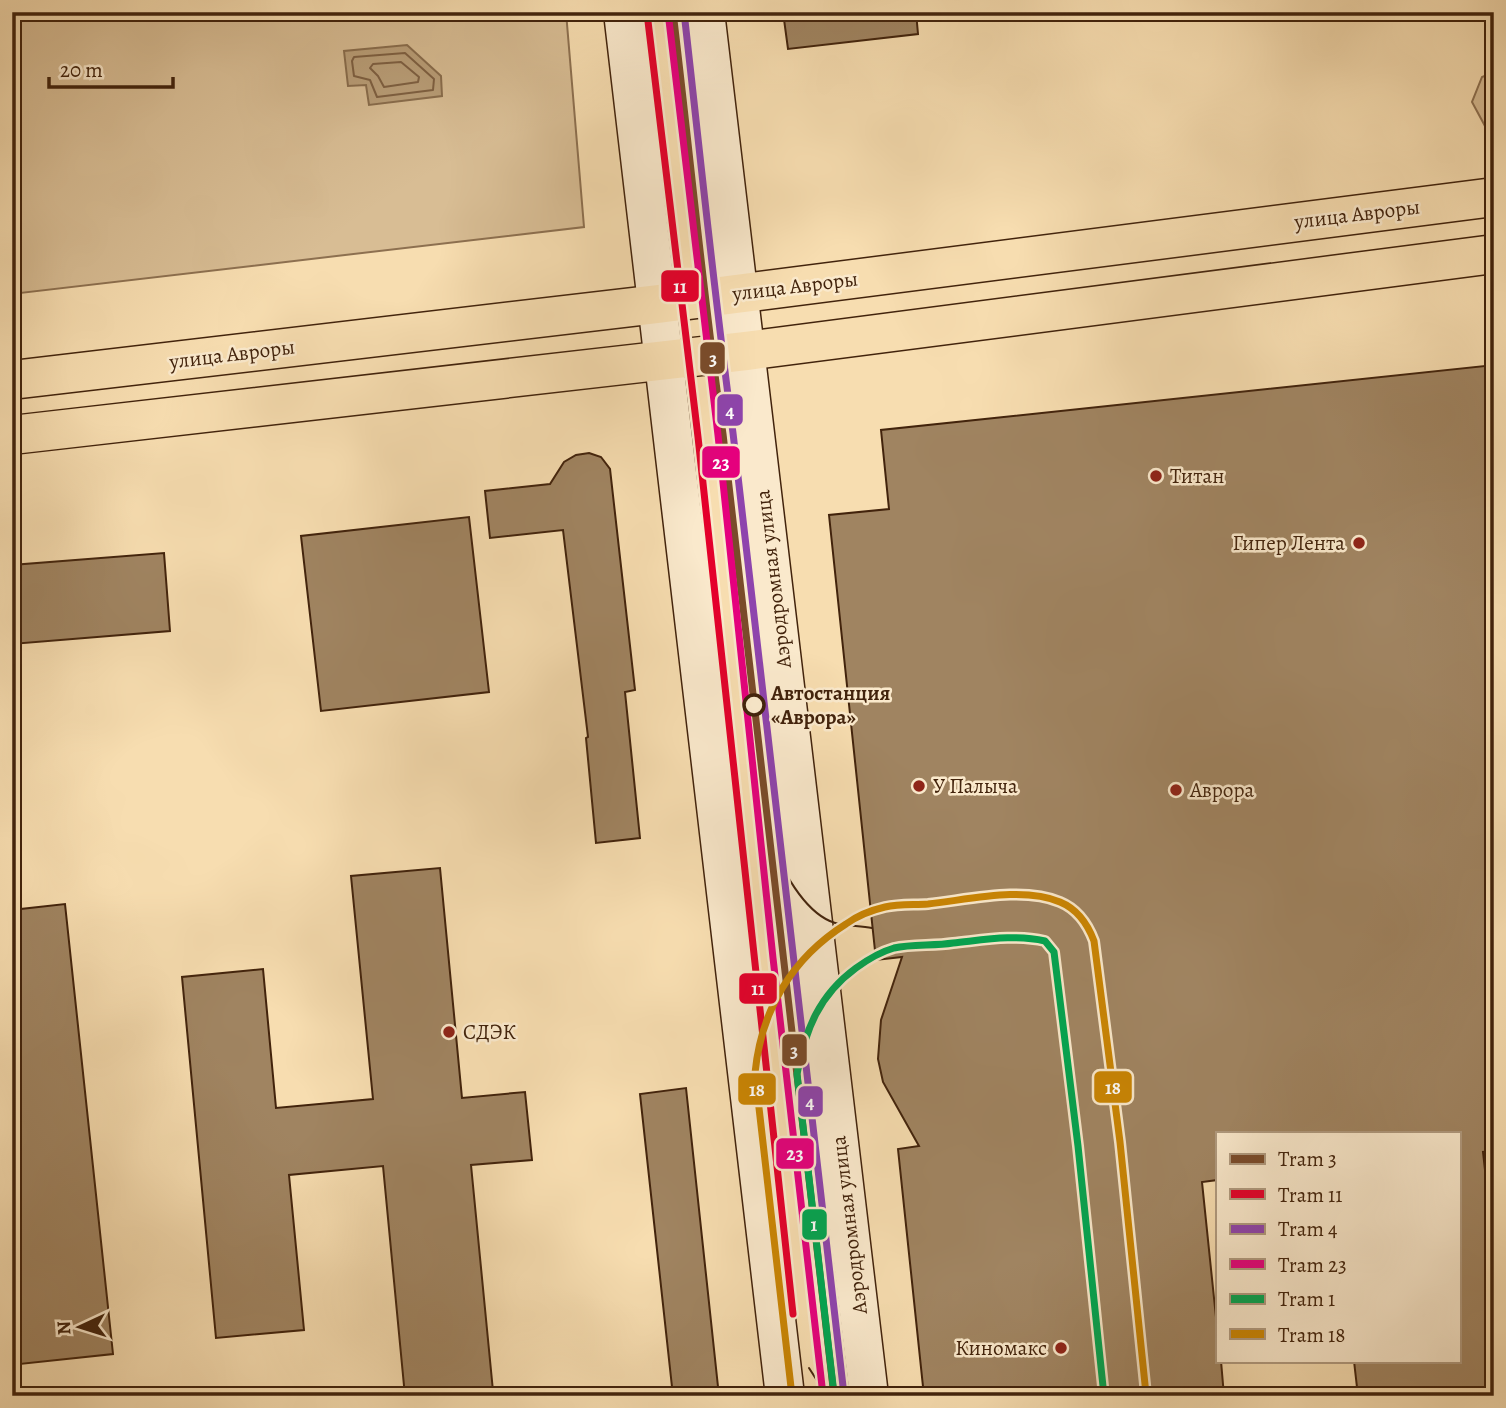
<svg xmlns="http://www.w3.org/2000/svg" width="1506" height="1408" font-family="Alegreya,serif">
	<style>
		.green { fill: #d8bd94; stroke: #8d7050; stroke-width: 2 }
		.water { fill: #b99e78; stroke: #896d4d; stroke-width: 2 }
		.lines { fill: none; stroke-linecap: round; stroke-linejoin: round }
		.shore { stroke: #7e6042; stroke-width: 2 }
		.building { fill: #a08461; stroke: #42230c; stroke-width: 2 }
		.secondary-casing { stroke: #42230c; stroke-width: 41 }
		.primary-casing { stroke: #42230c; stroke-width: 41 }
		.secondary { stroke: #fae9cc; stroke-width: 38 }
		.primary { stroke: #f7ddb0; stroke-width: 38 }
		.tram { stroke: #42230c; stroke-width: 2 }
		.tram-1-casing { stroke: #fae9cc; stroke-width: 12 }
		.tram-2-casing { stroke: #fae9cc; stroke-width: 12 }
		.tram-3-casing { stroke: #fae9cc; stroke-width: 12 }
		.tram-4-casing { stroke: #fae9cc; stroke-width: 12 }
		.tram-5-casing { stroke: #fae9cc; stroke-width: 12 }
		.tram-6-casing { stroke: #fae9cc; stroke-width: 12 }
		.tram-1 { stroke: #7a4b2a; stroke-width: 7 }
		.tram-2 { stroke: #e4002b; stroke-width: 7 }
		.tram-3 { stroke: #8e44ad; stroke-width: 7 }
		.tram-4 { stroke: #e5007d; stroke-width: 7 }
		.tram-5 { stroke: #00a651; stroke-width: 7 }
		.tram-6 { stroke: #ca8503; stroke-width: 7 }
		.poi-dot { fill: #8f2418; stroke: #fae9cc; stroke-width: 2.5 }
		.stop-dot { fill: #fae9cc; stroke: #42230c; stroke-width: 3.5 }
		.labels { text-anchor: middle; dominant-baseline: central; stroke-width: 5; stroke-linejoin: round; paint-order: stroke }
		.street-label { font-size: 21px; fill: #42230c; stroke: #fae9cc }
		.poi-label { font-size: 21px; fill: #42230c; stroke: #fae9cc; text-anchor: start }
		.stop-label { font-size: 21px; font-weight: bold; fill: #42230c; stroke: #fae9cc; text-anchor: start }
		.line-badge { stroke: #fae9cc; stroke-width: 2.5 }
		.badge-label { font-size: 19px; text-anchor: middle; font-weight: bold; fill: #fff }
	</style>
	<rect width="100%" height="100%" fill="#f7ddb0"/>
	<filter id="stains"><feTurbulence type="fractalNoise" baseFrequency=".00286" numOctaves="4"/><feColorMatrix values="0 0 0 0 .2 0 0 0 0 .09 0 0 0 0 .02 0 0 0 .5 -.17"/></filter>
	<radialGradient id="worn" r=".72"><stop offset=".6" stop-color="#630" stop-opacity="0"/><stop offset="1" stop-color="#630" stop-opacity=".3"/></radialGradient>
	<g class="green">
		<path d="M 12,12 L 566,12 L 584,227 L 12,294 Z"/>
		<path d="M 1494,72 L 1494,128 L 1485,126 L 1472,102 L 1482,77 Z"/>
	</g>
	<path class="water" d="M 407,45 L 441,76 L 442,96 L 369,105 L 366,85 L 348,86 L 344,51 Z"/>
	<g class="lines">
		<g class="shore">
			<path d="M 405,53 L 434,79 L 433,90 L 377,97 L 370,80 L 354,76 L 352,61 L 354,57 Z"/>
			<path d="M 401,62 L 419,77 L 418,82 L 384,87 L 378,76 L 370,68 L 373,64 Z"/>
		</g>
	</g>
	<g class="building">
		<path d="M 783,12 L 916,12 L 918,34 L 788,49 Z"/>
		<path d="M 1494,365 L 1494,1151 L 1483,1152 L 1494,1251 L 1494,1396 L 1358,1396 L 1354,1361 L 1459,1361 L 1459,1133 L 1217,1133 L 1217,1180 L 1202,1182 L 1217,1327 L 1217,1361 L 1221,1361 L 1224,1396 L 924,1396 L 898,1149 L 919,1146 L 883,1082 L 878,1059 L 881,1020 L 902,957 L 876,960 L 829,515 L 889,509 L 881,430 Z"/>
		<path d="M 589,453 L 601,457 L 610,469 L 635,690 L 625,692 L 640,838 L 596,843 L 586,738 L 588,737 L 563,530 L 490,538 L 485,491 L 550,484 L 564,462 L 576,455 Z"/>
		<path d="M 469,517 L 489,692 L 321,711 L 301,536 Z"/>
		<path d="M 164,553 L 170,631 L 12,644 L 12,565 Z"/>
		<path d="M 440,868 L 462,1098 L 525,1092 L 532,1160 L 471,1165 L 493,1391 L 443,1396 L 405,1396 L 383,1166 L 289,1175 L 304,1330 L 216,1338 L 182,977 L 263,969 L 276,1108 L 373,1099 L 351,876 Z"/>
		<path d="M 65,904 L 113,1354 L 20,1364 L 12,1291 L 12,910 Z"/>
		<path d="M 686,1088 L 719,1396 L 673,1396 L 640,1094 Z"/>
	</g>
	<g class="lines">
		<g class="secondary-casing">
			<g id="secondary">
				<path d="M 623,12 L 785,1396"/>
				<path d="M 705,12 L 869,1396"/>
			</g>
		</g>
		<g class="primary-casing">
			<g id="primary">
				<path d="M 12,380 L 658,304 L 1494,197"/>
				<path d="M 12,435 L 746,351 L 1494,254"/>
			</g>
		</g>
		<use href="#secondary" class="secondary"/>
		<use href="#primary" class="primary"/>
		<g class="tram">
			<path d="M 770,841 C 782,869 805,917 839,924 C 849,926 861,926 872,928"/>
			<path d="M 809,1368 L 827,1396"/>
		</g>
		<g class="tram-1-casing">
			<path id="tram-1" d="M 673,12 C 690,153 703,294 723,434 L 834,1396"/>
		</g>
		<g class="tram-2-casing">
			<path id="tram-2" d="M 647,13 L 698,437 L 793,1314"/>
		</g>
		<g class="tram-3-casing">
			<path id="tram-3" d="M 684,12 C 700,153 714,293 733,433 L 844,1395"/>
		</g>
		<g class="tram-4-casing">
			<path id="tram-4" d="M 668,12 L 718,435 L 773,958 L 823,1395"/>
		</g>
		<g class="tram-5-casing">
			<path id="tram-5" d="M 834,1394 L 797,1074 C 805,1030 819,995 856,968 C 867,960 880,952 894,948 C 912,944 934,946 953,943 C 983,940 1015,934 1045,941 L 1054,952 L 1078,1146 L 1104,1396"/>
		</g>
		<g class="tram-6-casing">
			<path id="tram-6" d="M 792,1396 L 755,1073 C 761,1010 792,958 846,924 C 857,916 872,910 885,907 C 899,904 913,905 928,904 C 967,900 1023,886 1060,902 C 1077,909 1088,925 1094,941 L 1120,1142 L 1146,1394"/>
		</g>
		<use href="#tram-1" class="tram-1"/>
		<use href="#tram-2" class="tram-2"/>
		<use href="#tram-3" class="tram-3"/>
		<use href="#tram-4" class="tram-4"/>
		<use href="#tram-5" class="tram-5"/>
		<use href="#tram-6" class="tram-6"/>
	</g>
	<g class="poi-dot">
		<circle cx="1156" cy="476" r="7"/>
		<circle cx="1359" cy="543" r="7"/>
		<circle cx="919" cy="786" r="7"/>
		<circle cx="1176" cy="790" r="7"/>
		<circle cx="449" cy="1032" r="7"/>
		<circle cx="1061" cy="1348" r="7"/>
	</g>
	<circle class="stop-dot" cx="754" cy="705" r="10"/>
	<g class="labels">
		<g class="street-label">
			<text transform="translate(1357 214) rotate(-7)">улица Авроры</text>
			<text transform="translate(795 286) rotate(-7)">улица Авроры</text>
			<text transform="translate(232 354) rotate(-7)">улица Авроры</text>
			<text transform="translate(773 579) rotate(-97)">Аэродромная улица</text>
			<text transform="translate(849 1225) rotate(-97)">Аэродромная улица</text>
		</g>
		<g class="poi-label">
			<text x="1170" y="476">Титан</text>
			<text x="1345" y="543" text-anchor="end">Гипер Лента</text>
			<text x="933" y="786">У Палыча</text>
			<text x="1190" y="790">Аврора</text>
			<text x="463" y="1032">СДЭК</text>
			<text x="1047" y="1348" text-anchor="end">Киномакс</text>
		</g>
		<g class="stop-label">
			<text x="771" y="693">Автостанция<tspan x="771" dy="24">«Аврора»</tspan></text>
		</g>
	</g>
	<g class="line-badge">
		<rect x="660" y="269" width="40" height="34" rx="7" fill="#e4002b"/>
		<rect x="699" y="341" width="27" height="34" rx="7" fill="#7a4b2a"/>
		<rect x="716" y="393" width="28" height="34" rx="7" fill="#8e44ad"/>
		<rect x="701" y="445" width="40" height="34" rx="7" fill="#e5007d"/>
		<rect x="738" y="972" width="40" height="33" rx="7" fill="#e4002b"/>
		<rect x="781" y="1033" width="27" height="34" rx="7" fill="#7a4b2a"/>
		<rect x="1093" y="1070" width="40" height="34" rx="7" fill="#ca8503"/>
		<rect x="737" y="1072" width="40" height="34" rx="7" fill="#ca8503"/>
		<rect x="797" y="1085" width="27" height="33" rx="7" fill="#8e44ad"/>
		<rect x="775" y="1137" width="40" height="33" rx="7" fill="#e5007d"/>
		<rect x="801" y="1208" width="27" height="33" rx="7" fill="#00a651"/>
	</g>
	<g class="badge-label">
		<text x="680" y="293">11</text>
		<text x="713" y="365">3</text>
		<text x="730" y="417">4</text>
		<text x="721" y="469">23</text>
		<text x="758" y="995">11</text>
		<text x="794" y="1057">3</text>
		<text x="1113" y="1094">18</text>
		<text x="757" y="1096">18</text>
		<text x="810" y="1108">4</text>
		<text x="795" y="1160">23</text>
		<text x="814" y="1231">1</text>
	</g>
	<rect width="1506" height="1408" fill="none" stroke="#f7ddb0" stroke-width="42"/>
	<rect x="14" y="14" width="1478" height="1380" fill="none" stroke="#42230c" stroke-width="3.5"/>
	<rect x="21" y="21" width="1464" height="1366" fill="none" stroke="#42230c" stroke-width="2"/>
	<rect x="1216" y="1132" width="245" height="231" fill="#fae9cc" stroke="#b09a7f" stroke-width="2"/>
	<rect x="1230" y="1154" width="35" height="10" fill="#7a4b2a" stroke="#b09a7f" stroke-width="2"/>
	<text x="1278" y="1166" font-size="21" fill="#42230c">Tram 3</text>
	<rect x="1230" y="1189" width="35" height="10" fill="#e4002b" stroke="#b09a7f" stroke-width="2"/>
	<text x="1278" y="1202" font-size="21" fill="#42230c">Tram 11</text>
	<rect x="1230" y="1224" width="35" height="10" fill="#8e44ad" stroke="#b09a7f" stroke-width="2"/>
	<text x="1278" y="1236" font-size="21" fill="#42230c">Tram 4</text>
	<rect x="1230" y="1259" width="35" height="10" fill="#e5007d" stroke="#b09a7f" stroke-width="2"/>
	<text x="1278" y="1272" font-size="21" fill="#42230c">Tram 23</text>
	<rect x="1230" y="1294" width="35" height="10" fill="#00a651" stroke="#b09a7f" stroke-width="2"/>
	<text x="1278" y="1306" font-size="21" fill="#42230c">Tram 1</text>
	<rect x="1230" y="1329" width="35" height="10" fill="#ca8503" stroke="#b09a7f" stroke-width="2"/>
	<text x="1278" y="1342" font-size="21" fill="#42230c">Tram 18</text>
	<g transform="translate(80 1327) rotate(266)" stroke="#fae9cc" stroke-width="5" paint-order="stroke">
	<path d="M0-5L12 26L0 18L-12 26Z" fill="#42230c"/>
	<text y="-10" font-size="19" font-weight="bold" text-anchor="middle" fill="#42230c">N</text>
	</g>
	<path d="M49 77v10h124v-10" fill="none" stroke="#42230c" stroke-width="3.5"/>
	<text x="60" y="77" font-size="21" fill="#42230c" stroke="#fae9cc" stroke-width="5" paint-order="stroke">20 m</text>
	<rect width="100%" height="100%" filter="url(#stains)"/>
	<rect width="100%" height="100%" fill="url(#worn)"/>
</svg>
